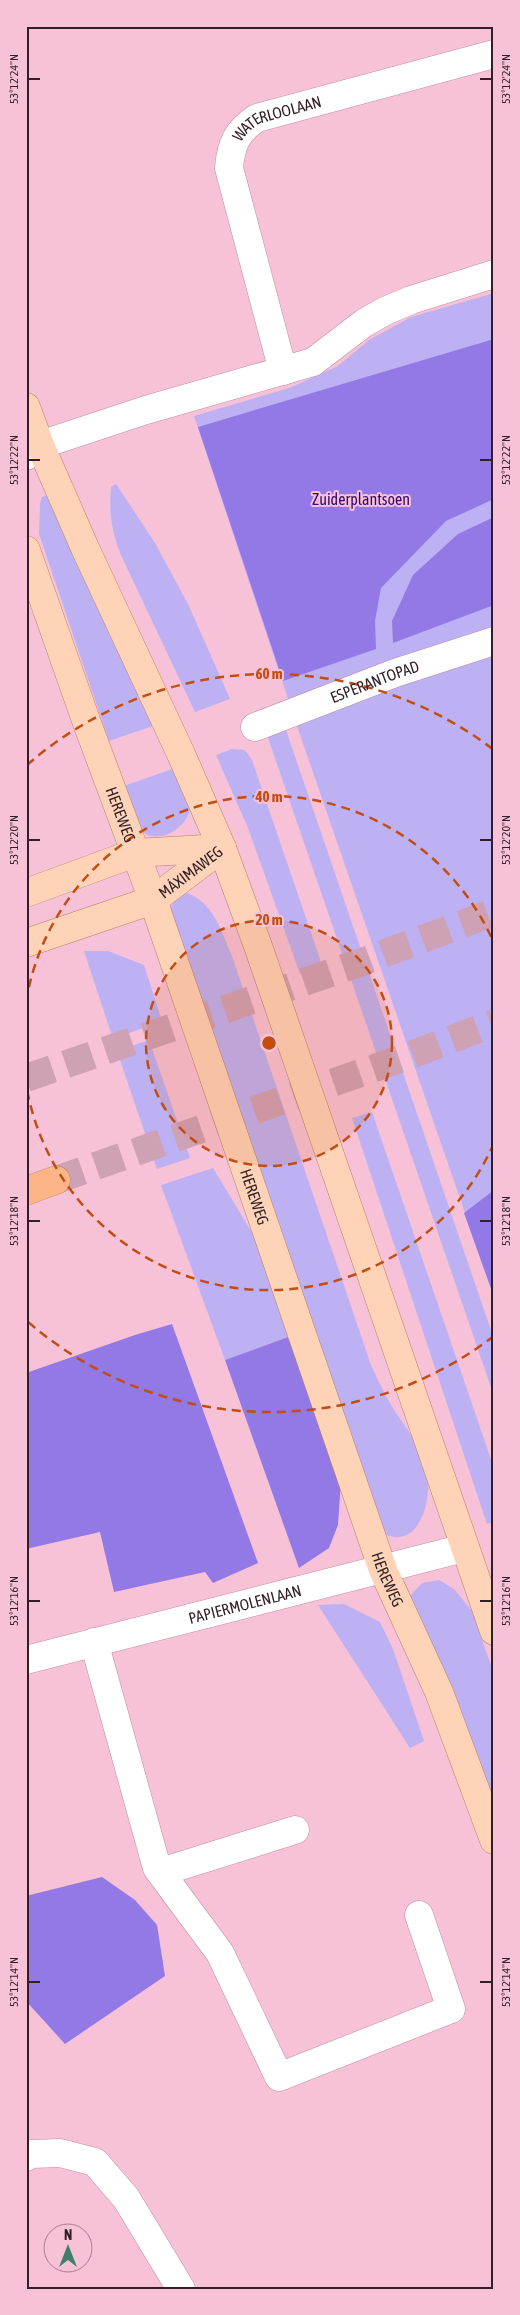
<svg xmlns="http://www.w3.org/2000/svg" width="520" height="2315" font-family="'Asap Condensed',sans-serif">
	<style>
		.green { fill: #bdb1f3 }
		.forest { fill: #9379e5 }
		.lines { fill: none; stroke-linecap: round; stroke-linejoin: round }
		.highway-tunnel { stroke: #cfa1b4; stroke-width: 28; stroke-dasharray: 28 14; stroke-linecap: butt }
		.minor-casing { stroke: #bf8da1; stroke-width: 29 }
		.major-casing { stroke: #b68066; stroke-width: 29 }
		.highway-casing { stroke: #b68066; stroke-width: 29 }
		.minor { stroke: #fff; stroke-width: 28 }
		.major { stroke: #fed3b8; stroke-width: 28 }
		.highway { stroke: #fdb588; stroke-width: 28 }
		.ticks { fill: none; stroke: #311e26; stroke-width: 2 }
		.ring { fill: none; stroke: #c34d11; stroke-width: 2.5; stroke-dasharray: 9 6 }
		.labels { text-anchor: middle; dominant-baseline: central; stroke-width: 4; stroke-linejoin: round; paint-order: stroke }
		.street-label { font-size: 16px; fill: #311e26; stroke: #f7c2d7 }
		.park-label { font-size: 16px; fill: #32086d; stroke: #f7c2d7 }
		.centre { fill: #c34d11; stroke: #f7c2d7; stroke-width: 2.5 }
		.ring-label { font-size: 15px; text-anchor: middle; font-weight: bold; fill: #c34d11; stroke: #f7c2d7; stroke-width: 4; stroke-linejoin: round; paint-order: stroke }
		.neatline { fill: none; stroke: #311e26; stroke-width: 2 }
		.ticks-label { font-size: 12px; text-anchor: middle; fill: #311e26 }
	</style>
	<rect width="100%" height="100%" fill="#f7c2d7"/>
	<g class="green">
		<path d="M 494,293 L 494,1297 L 297,726 L 194,416 L 289,388 L 338,366 L 369,340 L 411,317 Z"/>
		<path d="M 116,484 L 155,543 L 188,604 L 230,699 L 195,712 L 120,553 C 111,528 109,513 111,487 Z"/>
		<path d="M 48,495 L 156,725 L 109,741 L 39,534 L 40,503 L 42,497 Z"/>
		<path d="M 286,730 L 494,1339 L 494,1396 L 266,732 Z"/>
		<path d="M 232,749 L 245,750 L 252,760 L 322,965 L 300,974 L 248,828 L 216,755 Z"/>
		<path d="M 178,767 C 182,778 189,792 190,804 C 192,825 160,846 143,832 C 131,823 128,800 124,786 Z"/>
		<path d="M 187,893 C 214,903 221,931 232,956 L 371,1365 C 377,1378 383,1391 390,1403 C 402,1424 421,1444 427,1469 C 433,1499 419,1556 379,1531 L 168,913 L 175,899 Z"/>
		<path d="M 84,951 L 108,951 L 144,965 L 162,1021 L 113,1039 Z"/>
		<path d="M 149,1040 L 190,1158 L 157,1169 L 117,1051 Z"/>
		<path d="M 372,1112 L 494,1468 L 494,1521 L 487,1524 L 352,1118 Z"/>
		<path d="M 213,1168 L 260,1246 L 288,1337 L 225,1360 L 161,1185 Z"/>
		<path d="M 439,1580 L 454,1589 L 472,1611 L 494,1674 L 494,1814 L 408,1598 L 422,1583 Z"/>
		<path d="M 344,1604 L 380,1622 L 393,1649 L 424,1741 L 410,1748 L 318,1605 Z"/>
	</g>
	<g class="forest">
		<path d="M 494,339 L 494,499 L 446,521 L 381,588 L 375,621 L 376,649 L 283,681 L 198,427 Z"/>
		<path d="M 494,517 L 494,605 L 393,643 L 392,621 L 413,575 L 458,534 Z"/>
		<path d="M 494,1190 L 494,1297 L 464,1213 Z"/>
		<path d="M 172,1324 L 258,1563 L 213,1583 L 205,1572 L 114,1592 L 100,1532 L 26,1549 L 26,1373 L 135,1335 Z"/>
		<path d="M 288,1337 L 341,1480 L 338,1525 L 329,1548 L 299,1568 L 225,1360 Z"/>
		<path d="M 102,1877 L 135,1900 L 157,1925 L 165,1976 L 65,2044 L 26,2001 L 26,1896 Z"/>
	</g>
	<g class="lines">
		<g class="highway-tunnel">
			<path d="M 26,1078 L 362,962 L 494,912"/>
			<path d="M 56,1180 L 403,1058 L 494,1023"/>
		</g>
		<g class="minor-casing">
			<g id="minor">
				<path id="s1" d="M 283,371 L 229,168 C 231,144 237,131 257,118 L 494,54"/>
				<path d="M 26,456 L 40,445 L 146,410 L 313,362 L 364,323 L 385,311 L 411,300 L 494,274"/>
				<path id="s2" d="M 255,727 L 395,673 L 494,641"/>
				<path d="M 94,1642 L 157,1868 L 220,1953 L 279,2077 L 451,2009 L 419,1915"/>
				<path id="s3" d="M 26,1660 L 464,1548"/>
				<path d="M 161,1872 L 295,1830"/>
				<path d="M 26,2157 L 31,2154 L 60,2153 L 95,2162 L 126,2198 L 181,2289"/>
			</g>
		</g>
		<g class="major-casing">
			<g id="major">
				<path d="M 26,407 L 40,445 L 85,548 L 181,754 L 222,848 L 258,946 L 494,1631"/>
				<path id="s4" d="M 26,550 L 88,726 L 153,900 L 383,1570 L 439,1692 L 494,1840"/>
				<path d="M 26,893 L 135,853 L 222,848"/>
				<path id="s5" d="M 26,943 L 153,900 L 222,848"/>
			</g>
		</g>
		<g class="highway-casing">
			<path id="highway" d="M 26,1191 L 56,1180"/>
		</g>
		<use href="#minor" class="minor"/>
		<use href="#major" class="major"/>
		<use href="#highway" class="highway"/>
	</g>
	<path class="ticks" d="M 28,79 L 40,79M 480,79 L 492,79M 28,460 L 40,460M 480,460 L 492,460M 28,840 L 40,840M 480,840 L 492,840M 28,1221 L 40,1221M 480,1221 L 492,1221M 28,1601 L 40,1601M 480,1601 L 492,1601M 28,1982 L 40,1982M 480,1982 L 492,1982"/>
	<circle cx="269" cy="1043" r="123" fill="#c34d11" fill-opacity=".12"/>
	<g class="ring">
		<circle cx="269" cy="1043" r="123"/>
		<path d="M494 1143A246 246 0 0 1 26 1084M26 1002A246 246 0 0 1 494 943"/>
		<path d="M494 1336A369 369 0 0 1 27 1321M27 765A369 369 0 0 1 494 750"/>
	</g>
	<g class="labels">
		<g class="street-label">
			<text stroke="none"><textPath href="#s1" startOffset="288">WATERLOOLAAN</textPath></text>
			<text stroke="none"><textPath href="#s2" startOffset="128">ESPERANTOPAD</textPath></text>
			<text stroke="none"><textPath href="#s4" startOffset="281">HEREWEG</textPath></text>
			<text stroke="none"><textPath href="#s5" startOffset="181">MÁXIMAWEG</textPath></text>
			<text stroke="none"><textPath href="#s4" startOffset="686">HEREWEG</textPath></text>
			<text stroke="none"><textPath href="#s4" startOffset="1091">HEREWEG</textPath></text>
			<text stroke="none"><textPath href="#s3" startOffset="226">PAPIERMOLENLAAN</textPath></text>
		</g>
		<g class="park-label">
			<text x="361" y="499">Zuiderplantsoen</text>
		</g>
	</g>
	<circle cx="269" cy="1043" r="8" class="centre"/>
	<g class="ring-label">
		<text x="269" y="679">60 m</text>
		<text x="269" y="802">40 m</text>
		<text x="269" y="925">20 m</text>
	</g>
	<rect width="520" height="2315" fill="none" stroke="#f7c2d7" stroke-width="55"/>
	<g transform="translate(68 2248)"><circle r="24" fill="#f7c2d7" stroke="#a88090"/>
	<path d="M0-4L9 19L0 12L-9 19Z" fill="#3f7e6c"/>
	<text y="-8" font-size="14" font-weight="bold" text-anchor="middle" fill="#311e26">N</text>
	</g>
	<rect x="28" y="28" width="464" height="2260" class="neatline"/>
	<g class="ticks-label">
		<text transform="translate(14 79) rotate(-90)" y="4">53°12'24"N</text>
		<text transform="translate(506 79) rotate(-90)" y="4">53°12'24"N</text>
		<text transform="translate(14 460) rotate(-90)" y="4">53°12'22"N</text>
		<text transform="translate(506 460) rotate(-90)" y="4">53°12'22"N</text>
		<text transform="translate(14 840) rotate(-90)" y="4">53°12'20"N</text>
		<text transform="translate(506 840) rotate(-90)" y="4">53°12'20"N</text>
		<text transform="translate(14 1221) rotate(-90)" y="4">53°12'18"N</text>
		<text transform="translate(506 1221) rotate(-90)" y="4">53°12'18"N</text>
		<text transform="translate(14 1601) rotate(-90)" y="4">53°12'16"N</text>
		<text transform="translate(506 1601) rotate(-90)" y="4">53°12'16"N</text>
		<text transform="translate(14 1982) rotate(-90)" y="4">53°12'14"N</text>
		<text transform="translate(506 1982) rotate(-90)" y="4">53°12'14"N</text>
	</g>
</svg>
